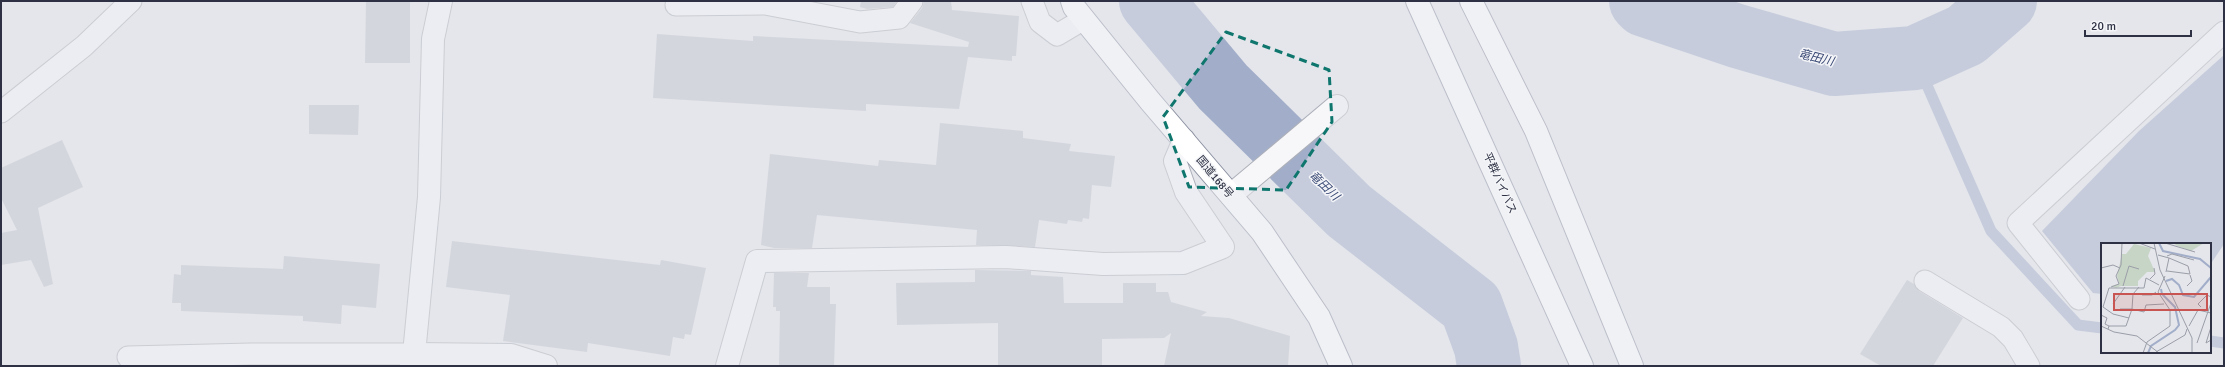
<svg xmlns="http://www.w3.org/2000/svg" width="2225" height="367" font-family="Signika,'Noto Sans JP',sans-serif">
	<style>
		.water { fill: #a2aec9 }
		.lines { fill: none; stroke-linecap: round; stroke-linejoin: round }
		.stream { stroke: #a2aec9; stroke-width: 11 }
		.river { stroke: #a2aec9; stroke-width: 64 }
		.building { fill: #c2c4ce }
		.service-casing { stroke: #adb0b9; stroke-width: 23 }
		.minor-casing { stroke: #adb0b9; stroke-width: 24 }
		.trunk-casing { stroke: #8c91a1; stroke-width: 24 }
		.service { stroke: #f7f7fa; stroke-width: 21 }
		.minor { stroke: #f7f7fa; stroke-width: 22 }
		.trunk { stroke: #fff; stroke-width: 22 }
		.marked { fill: none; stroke: #0f766e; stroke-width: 3; stroke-dasharray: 8 5; stroke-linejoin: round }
		.labels { text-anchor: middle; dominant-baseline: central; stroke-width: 3; stroke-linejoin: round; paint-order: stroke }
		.street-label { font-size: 11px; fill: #2d3143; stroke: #f4f5f8 }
		.water-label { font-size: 12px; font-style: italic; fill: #394975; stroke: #f4f5f8 }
		.inset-river { fill: none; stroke: #a2aec9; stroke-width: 2 }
		.inset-road { fill: none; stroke: #9b9ea8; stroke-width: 1 }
		.view { fill: #c85552; fill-opacity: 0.15; stroke: #c85552; stroke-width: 2 }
		.inset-edge { fill: none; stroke: #2d3143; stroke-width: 2 }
	</style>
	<rect width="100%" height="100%" fill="#e4e6eb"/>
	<path class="water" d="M 2224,55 L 2224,244 L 2210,265 L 2210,244 L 2102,244 L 2102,294 L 2093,293 L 2042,231 L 2139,131 Z"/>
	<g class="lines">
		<g class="stream">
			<path d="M 1915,58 L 1991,231 L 2078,325 L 2102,328"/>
			<path d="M 2210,341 L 2224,343"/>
		</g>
		<g class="river">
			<path d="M 1151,1 L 1223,87 L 1349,211 L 1471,306 L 1486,347 L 1489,366"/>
			<path d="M 1641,1 L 1645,5 L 1737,36 L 1834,64 L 1915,58 L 1966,35 L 2005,1"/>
		</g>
	</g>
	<g class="building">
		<path d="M 366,1 L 410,1 L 410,63 L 365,63 Z"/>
		<path d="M 861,1 L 897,1 L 893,7 L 867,9 L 860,7 Z"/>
		<path d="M 924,1 L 951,1 L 952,10 L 1019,16 L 1016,56 L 1012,56 L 1012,61 L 968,57 L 959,109 L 866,104 L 866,111 L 653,98 L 657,34 L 753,41 L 753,36 L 968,47 L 969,42 L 910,23 L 922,8 Z"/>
		<path d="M 309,105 L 359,105 L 358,135 L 309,134 Z"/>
		<path d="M 940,123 L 1023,131 L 1023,138 L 1071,144 L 1069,151 L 1115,156 L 1111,187 L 1092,185 L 1089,219 L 1083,218 L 1082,222 L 1068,220 L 1067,224 L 1039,220 L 1035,247 L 976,245 L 977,230 L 817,215 L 812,248 L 774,248 L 761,245 L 770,154 L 878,166 L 879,160 L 936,165 Z"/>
		<path d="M 62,140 L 83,187 L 38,208 L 53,284 L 44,287 L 31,260 L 1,265 L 1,233 L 17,230 L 1,198 L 1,168 Z"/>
		<path d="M 452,241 L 660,265 L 661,260 L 706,268 L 691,335 L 685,334 L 684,339 L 673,337 L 670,356 L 588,343 L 587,352 L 503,341 L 510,295 L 446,287 Z"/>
		<path d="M 284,256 L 380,264 L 376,308 L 342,305 L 341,324 L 303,321 L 303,316 L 181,311 L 181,303 L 172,303 L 174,274 L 181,275 L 181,265 L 283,269 Z"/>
		<path d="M 975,270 L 1031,271 L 1031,275 L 1063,277 L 1064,303 L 1123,303 L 1123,283 L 1156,283 L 1156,292 L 1168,292 L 1171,302 L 1207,312 L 1201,316 L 1229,318 L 1290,336 L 1288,366 L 1164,366 L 1171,333 L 1164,338 L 1102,339 L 1102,366 L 998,366 L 998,323 L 897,325 L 896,283 L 975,282 Z"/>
		<path d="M 774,273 L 809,273 L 807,287 L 830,287 L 830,304 L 836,304 L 834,366 L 779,366 L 780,311 L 776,311 L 776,307 L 773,307 Z"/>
		<path d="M 1907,280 L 1914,284 L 1919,291 L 1963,318 L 1933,366 L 1881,366 L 1860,354 Z"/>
	</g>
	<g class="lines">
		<g class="service-casing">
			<g id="service">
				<path d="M 1032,1 L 1040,22 L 1057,35 L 1084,19"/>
				<path d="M 676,5 L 765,4 L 860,22 L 899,18 L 912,1"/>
				<path d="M 1,112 L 84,46 L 131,1"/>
				<path d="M 1925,281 L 2001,327 L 2013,339 L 2029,366"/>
				<path d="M 2079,299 L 2018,223 L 2224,32"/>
				<path d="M 128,357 L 251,354 L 414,354"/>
			</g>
		</g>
		<g class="minor-casing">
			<g id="minor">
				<path d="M 1231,195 L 1337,106"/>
				<path d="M 414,354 L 429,197 L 433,39 L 441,1"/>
				<path d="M 411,366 L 414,354 L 511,355 L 546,366"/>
				<path d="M 727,366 L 757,261 L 1006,257 L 1103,264 L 1183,263 L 1223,247 L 1186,192 L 1175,161 L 1184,140"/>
			</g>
		</g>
		<g class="trunk-casing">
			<g id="trunk">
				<path d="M 1072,1 L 1074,7 L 1150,101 L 1262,232 L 1319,317 L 1341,366"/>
				<path d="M 1417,1 L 1582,366"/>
				<path d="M 1471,1 L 1536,131 L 1632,366"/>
			</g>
		</g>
		<use href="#service" class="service"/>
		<use href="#minor" class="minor"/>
		<use href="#trunk" class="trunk"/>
	</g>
	<path d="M0 0H2225V367H0ZM 1226,32 L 1329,70 L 1332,122 L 1286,190 L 1189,187 L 1163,117 Z" fill="#e4e6eb" fill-opacity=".55" fill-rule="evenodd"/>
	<path class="marked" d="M 1226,32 L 1329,70 L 1332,122 L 1286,190 L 1189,187 L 1163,117 Z"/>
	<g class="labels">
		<g class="street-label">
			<text transform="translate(1215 177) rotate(50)">国道168号</text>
			<text transform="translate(1500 183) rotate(66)">平群バイパス</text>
		</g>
		<g class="water-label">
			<text transform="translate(1816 58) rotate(14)">竜田川</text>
			<text transform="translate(1324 186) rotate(44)">竜田川</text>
		</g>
	</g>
	<g transform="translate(2101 243)">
		<rect width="110" height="110" fill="#e4e6eb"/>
		<path d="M 75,0 L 103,0 L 90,8 L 74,2 ZM 33,1 L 50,5 L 47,13 L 54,29 L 46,29 L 37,38 L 37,43 L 20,43 L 15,45 L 10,43 L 18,41 L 16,33 L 21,11 L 25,11 Z" fill="#c7d5c6"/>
		<path class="inset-river" d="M 58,0 L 62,8 L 99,16 L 110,25M 65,38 L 71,36 L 78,42 L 82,52 L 93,54 L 110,34M 47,110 L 50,103 L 74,87 L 78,82 L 74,64 L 61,51 L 60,46"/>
		<path class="inset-road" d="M 38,0 L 54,6M 53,0 L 59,27 L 91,95 L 91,110M 64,0 L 94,9M 57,12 L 68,15 L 65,29M 66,13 L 71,11 L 93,17M 0,25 L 12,22 L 19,25M 66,28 L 89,31 L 87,23 L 68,15M 49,36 L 54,31 L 53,25M 22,43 L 28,23 L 38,26M 86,43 L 91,38 L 89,32M 10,44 L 18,41 L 15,33 L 20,22 L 21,0M 8,45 L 43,45 L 45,35 L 58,42M 8,45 L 2,64 L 12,71 L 28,75M 41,52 L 51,52 L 55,49M 12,61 L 24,44M 100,64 L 97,61 L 106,52 L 110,54M 19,66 L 31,66 L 32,51 L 38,44M 0,72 L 6,75 L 4,81 L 8,83M 0,83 L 13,89 L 36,93 L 58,110M 88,83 L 97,67 L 110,70M 110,84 L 105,100 L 110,97M 7,86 L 8,83 L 25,83 L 31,66 L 43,69 L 45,62 L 63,61M 96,100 L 110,60M 55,109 L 84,92 L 86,86M 42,110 L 46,99 L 69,83 L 69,67 L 57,49 L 64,33"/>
		<path class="view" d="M 13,51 L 106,51 L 106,67 L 13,67 Z"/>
		<rect width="110" height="110" class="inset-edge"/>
	</g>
	<rect width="2225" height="367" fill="none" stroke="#2d3143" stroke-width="4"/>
	<path d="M2085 30v6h106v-6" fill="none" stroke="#2d3143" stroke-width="2"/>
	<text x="2091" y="30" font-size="12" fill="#2d3143" stroke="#f4f5f8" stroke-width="3" paint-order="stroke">20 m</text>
</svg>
